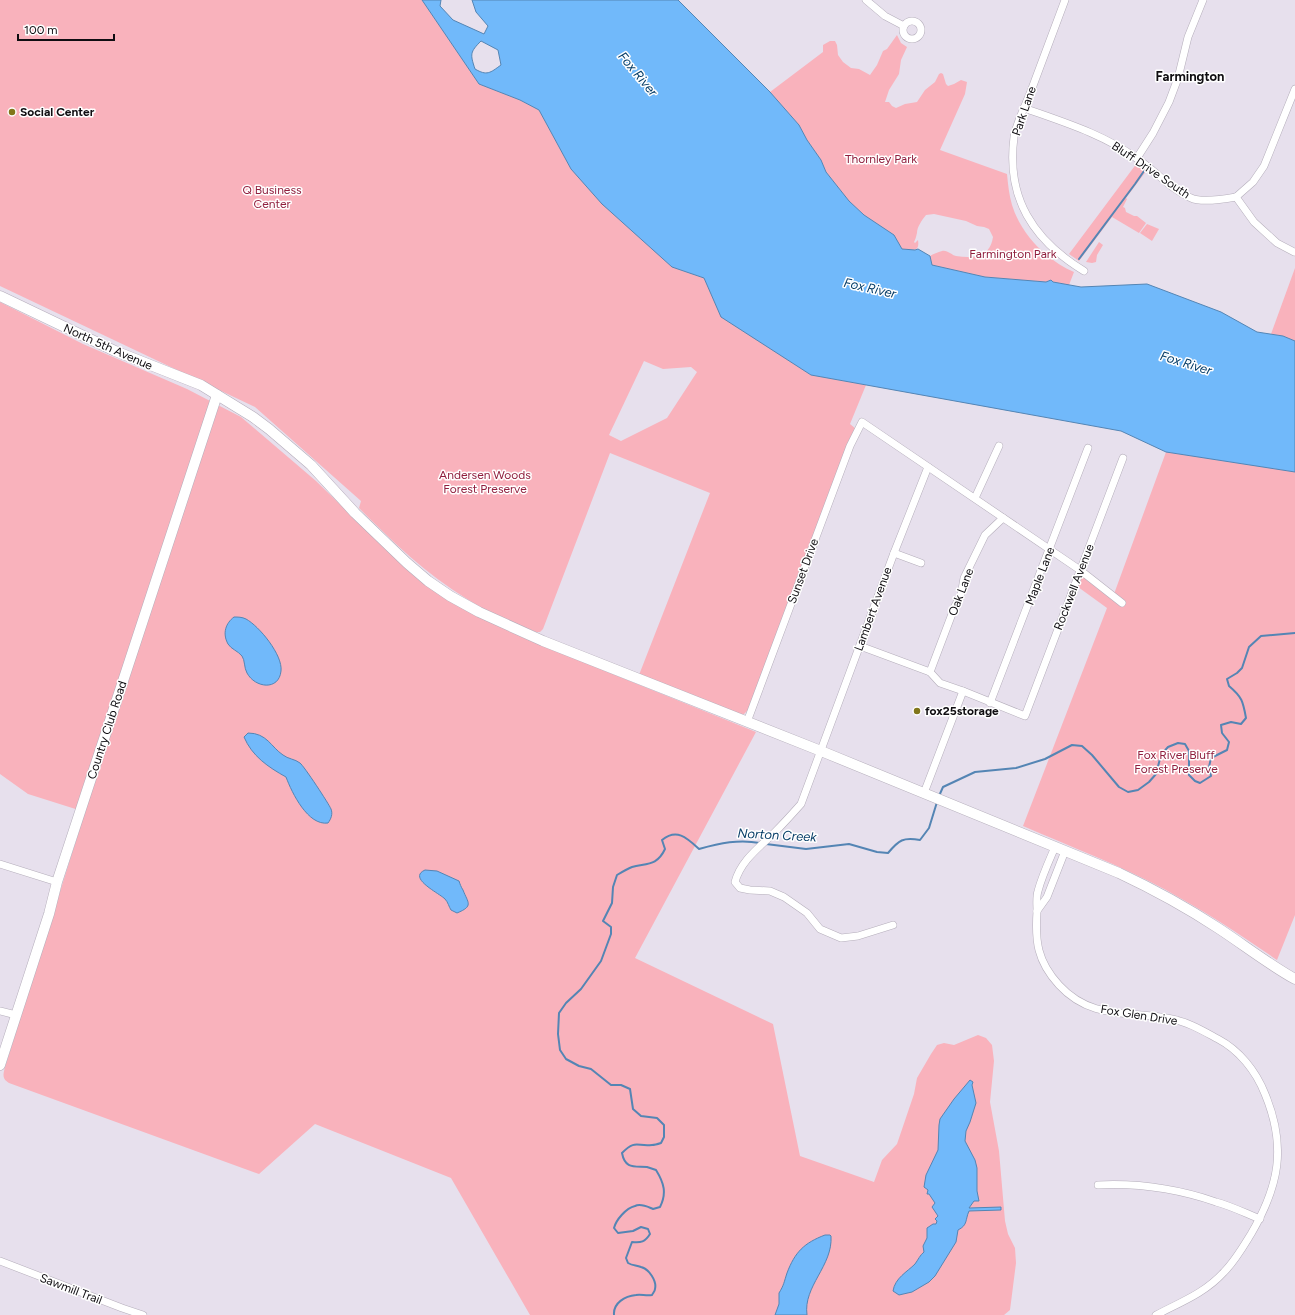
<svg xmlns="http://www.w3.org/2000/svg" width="1295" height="1315" font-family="Figtree,sans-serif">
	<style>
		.green { fill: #f9b2bc; fill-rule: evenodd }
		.water { fill: #71b9fa; stroke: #5485b4; fill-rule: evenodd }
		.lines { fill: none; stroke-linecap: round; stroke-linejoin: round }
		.stream { stroke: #5485b4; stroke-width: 2 }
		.street-casing { stroke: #b5aebb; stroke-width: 8 }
		.secondary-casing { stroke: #b5aebb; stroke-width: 11 }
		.street { stroke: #fff; stroke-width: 7 }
		.secondary { stroke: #fff; stroke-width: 10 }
		.poi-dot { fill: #81761a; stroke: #fff; stroke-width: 1.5 }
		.labels { text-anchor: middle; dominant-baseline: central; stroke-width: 3; stroke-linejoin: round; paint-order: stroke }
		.street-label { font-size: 12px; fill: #0f0d11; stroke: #fff }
		.poi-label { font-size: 12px; font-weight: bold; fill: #0f0d11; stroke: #fff; text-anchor: start }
		.park-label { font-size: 12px; fill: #901f3e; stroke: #fff }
		.water-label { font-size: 13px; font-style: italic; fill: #073e68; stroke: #fff }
		.neighbourhood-label { font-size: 13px; font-weight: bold; fill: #0f0d11; stroke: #fff }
	</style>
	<rect width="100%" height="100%" fill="#e7e0ed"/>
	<g class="green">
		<path d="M 0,0 L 422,0 L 479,84 L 520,100 L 539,110 L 571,169 L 672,267 L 704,278 L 722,317 L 811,375 L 866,385 L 850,424 L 856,429 L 748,710 L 744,714 L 740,715 L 639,675 L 710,493 L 610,453 L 543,629 L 540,632 L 536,632 C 513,622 488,613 467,599 C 426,574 393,542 359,508 L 361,501 L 255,407 L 0,286 ZM 644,361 L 663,369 L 691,367 L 697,372 L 667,418 L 621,441 L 609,435 Z"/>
		<path d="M 897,35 L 901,43 L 907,47 L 901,60 L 899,74 L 889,90 L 885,102 L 889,102 L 892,106 L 896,108 L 905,104 L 917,102 L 925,90 L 935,82 L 939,74 L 941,73 L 943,74 L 946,84 L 948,86 L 954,84 L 961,80 L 967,82 L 965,94 L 940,150 L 1007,174 C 1008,184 1009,195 1012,205 C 1021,234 1046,260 1074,272 L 1069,285 L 1053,282 L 1050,280 L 1046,282 L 985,277 L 932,265 L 930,256 C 933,254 938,252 942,251 C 948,250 951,255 956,256 C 974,259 990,257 993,237 L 989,229 L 984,227 L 977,226 L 966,221 L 934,214 L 926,215 C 922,220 917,227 917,233 C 916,237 916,238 914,242 L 915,243 L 918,240 C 920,253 912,250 902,249 L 894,235 L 864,215 L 849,201 L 826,172 L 821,160 L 807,140 L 799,125 L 770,92 L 823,52 L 823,45 L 830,41 L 835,41 L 837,45 L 838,55 L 843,62 L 851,68 L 859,69 L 870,75 L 877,65 L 883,51 L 887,49 Z"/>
		<path d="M 1137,163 L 1147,170 L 1126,198 L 1127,199 L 1123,207 L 1125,208 L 1126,212 L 1134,216 L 1137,216 L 1146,223 L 1139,233 L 1112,217 L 1079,261 L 1069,254 Z"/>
		<path d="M 1147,224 L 1159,229 L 1152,241 L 1140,233 Z"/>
		<path d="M 1099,242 L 1103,245 L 1097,255 L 1096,262 L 1092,263 L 1086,262 Z"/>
		<path d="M 1295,268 L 1295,341 L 1283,336 L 1271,334 Z"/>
		<path d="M 0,302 L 83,344 L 187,389 L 241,417 L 316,481 L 392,555 L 464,609 L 526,639 L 756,732 L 635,958 L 773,1024 L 800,1156 L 874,1182 L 882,1160 L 897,1144 L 914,1094 L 917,1078 L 931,1054 L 937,1045 L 944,1043 L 954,1045 L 978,1035 L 986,1038 L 992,1045 L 994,1061 L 990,1102 L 999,1151 L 1005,1221 L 1008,1234 L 1015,1248 L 1016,1263 L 1010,1310 L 1004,1315 L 530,1315 L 451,1178 L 315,1124 L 259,1174 L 9,1083 C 2,1079 3,1075 5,1067 L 85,812 L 28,794 L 0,774 Z"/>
		<path d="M 1166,452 L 1295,472 L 1295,915 L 1277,960 C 1241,935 1204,911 1166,890 C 1120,865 1071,847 1023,826 L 1107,608 L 1078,587 L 1084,571 L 1114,594 Z"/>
	</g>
	<g class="water">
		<path d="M 422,0 L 441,0 L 440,6 L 453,20 L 484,34 L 488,26 L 476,12 L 472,0 L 678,0 L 770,92 L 799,125 L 807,140 L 821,160 L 826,172 L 849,201 L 864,215 L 894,235 L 902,249 L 915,250 L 918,249 L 930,256 L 932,265 L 985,277 L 1046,282 L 1051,280 L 1053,282 L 1081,287 L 1147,284 L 1221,312 L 1257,332 L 1283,336 L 1295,341 L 1295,472 L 1166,452 L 1121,431 L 811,375 L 721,317 L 704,278 L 672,267 L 602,204 L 571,169 L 539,110 L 520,100 L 479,84 ZM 481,41 L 498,50 L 501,65 C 490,73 487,76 475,69 C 470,54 470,52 481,41 Z"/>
		<path d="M 234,617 C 238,617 242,617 246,619 C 259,626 283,655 281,671 C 279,691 255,688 247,673 C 244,668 245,660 242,656 C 238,651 231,649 228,644 C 222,633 226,623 234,617 Z"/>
		<path d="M 248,733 C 267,733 271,747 283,755 C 288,759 295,759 300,763 C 304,766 329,804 331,809 C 333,814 331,819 328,823 C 308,826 292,793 286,777 C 268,767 252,756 244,737 Z"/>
		<path d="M 425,870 L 437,871 L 459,881 C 460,884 461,887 463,890 C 468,903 474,906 457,913 L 451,910 C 449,907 448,902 445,899 C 439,893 407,878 425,870 Z"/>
		<path d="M 970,1080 L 973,1082 L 972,1085 L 976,1103 L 970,1122 L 966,1131 L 965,1141 L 975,1160 L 977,1168 L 977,1191 L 979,1201 L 974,1201 L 969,1208 L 1001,1207 L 1001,1210 L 969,1211 C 965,1220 968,1225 958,1230 L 956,1242 L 935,1276 L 929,1282 L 912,1292 L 899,1295 L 893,1291 C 895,1278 907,1272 915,1264 C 918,1260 920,1255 924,1252 L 923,1246 L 927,1238 L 927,1228 L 933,1224 L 936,1224 L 937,1221 L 935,1219 L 938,1216 L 932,1207 L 935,1203 L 929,1194 L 927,1194 L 928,1190 L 924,1187 L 926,1175 L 938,1150 L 939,1125 L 940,1119 L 954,1099 Z"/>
		<path d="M 825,1235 L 830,1235 L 831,1236 C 833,1266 803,1286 807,1315 L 775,1315 L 779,1304 L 779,1293 C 784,1285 784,1282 787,1273 C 795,1252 804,1243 825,1235 Z"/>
	</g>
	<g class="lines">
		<g class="stream">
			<path d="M 1079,259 L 1135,184 L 1144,171"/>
			<path d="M 939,796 L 943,787 L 975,772 L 1016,768 L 1045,759 L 1072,745 L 1082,746 L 1092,755 L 1119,787 L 1128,792 L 1138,790 L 1149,782 L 1156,774 L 1161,755 L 1168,747 L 1178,743 L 1185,744 L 1189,751 L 1189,775 L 1195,781 L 1200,783 L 1211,776 L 1209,767 L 1211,758 L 1227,750 L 1229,742 L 1222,733 L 1221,725 L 1231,722 L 1241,724 L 1246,718 C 1243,701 1242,697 1229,686 L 1227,679 L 1237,673 L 1242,668 L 1249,647 L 1261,636 L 1295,633"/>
			<path d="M 766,844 L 806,849 L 849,844 L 877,852 L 888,853 C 899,840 903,837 920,840 L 929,828 L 937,802"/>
			<path d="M 614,1315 C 613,1303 625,1296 636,1295 C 641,1294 646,1296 652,1295 C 653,1293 655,1291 655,1289 C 657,1281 649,1269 641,1267 C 636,1265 633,1266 628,1263 L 626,1258 L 632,1242 C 641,1243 645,1242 650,1234 L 648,1229 L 641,1227 L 633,1231 L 618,1233 L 614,1228 C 616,1220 626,1208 635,1206 C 641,1203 648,1207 653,1209 L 660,1207 C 667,1193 664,1183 656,1170 C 653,1169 650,1168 647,1167 C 634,1166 625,1169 622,1153 C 636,1139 637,1147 652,1145 C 655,1145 658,1144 661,1143 L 664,1137 L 664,1125 L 657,1118 L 641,1116 L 633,1109 L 630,1089 L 621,1085 L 611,1085 L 591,1069 L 579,1066 L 566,1059 L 560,1050 L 558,1034 L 559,1013 L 566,1003 L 581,989 L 601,961 L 611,934 L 611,927 L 603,921 L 612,903 L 613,887 L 617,875 C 622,872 627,869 632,867 C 647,863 657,866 665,849 L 662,840 C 677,828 687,838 699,849 C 720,843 739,839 760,843"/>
		</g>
		<g class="street-casing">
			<g id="street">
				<path d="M 866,0 L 885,16 L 904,26"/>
				<path d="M 1065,0 C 1054,30 1042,61 1031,91 C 1026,104 1016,124 1014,137 C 1006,198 1033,240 1084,271"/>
				<circle cx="912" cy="30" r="9"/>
				<path d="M 1024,108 C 1063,122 1103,134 1136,158 C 1155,170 1170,189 1191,198 C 1202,203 1225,199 1236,197"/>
				<path d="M 1137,158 L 1153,133 L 1169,102 L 1178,78 L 1188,37 L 1203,0"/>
				<path d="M 1236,197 L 1253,182 L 1264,166 L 1295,89"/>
				<path d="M 1236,197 L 1254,222 L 1277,243 L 1294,252"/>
				<path d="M 975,498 L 999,446"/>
				<path d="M 894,553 L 921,563"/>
				<path d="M 860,646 L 930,672 L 940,683 L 963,691 L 1025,716 L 1123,458"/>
				<path d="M 930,672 L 955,606 L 961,595 L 964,578 L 985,535 L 1003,518"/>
				<path d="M 990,703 L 1088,448"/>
				<path d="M 747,722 L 850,446 L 862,422 L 1080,570 L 1122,603"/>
				<path d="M 924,793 L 963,691"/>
				<path d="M 1055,847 C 1049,861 1042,876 1038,891 C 1036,897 1037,904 1037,911 C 1035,941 1037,961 1059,985 C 1092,1021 1130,1010 1172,1019 C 1188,1022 1203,1031 1218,1039 C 1239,1050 1256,1071 1265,1094 C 1287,1147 1279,1186 1251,1234 C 1243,1247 1235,1261 1224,1272 C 1205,1293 1181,1302 1156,1315"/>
				<path d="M 0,864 L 57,882"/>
				<path d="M 1037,911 L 1047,897 L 1065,851"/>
				<path d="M 893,925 L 858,936 L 841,938 L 820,929 L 807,913 L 784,897 L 770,891 L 750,890 L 740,888 L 735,882 C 741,860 760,847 775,832 C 784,823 793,813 801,804 L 894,553 L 928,467"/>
				<path d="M 0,1011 L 16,1015"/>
				<path d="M 1098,1185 C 1138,1183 1178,1189 1216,1202 C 1231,1206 1245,1213 1260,1219"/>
				<path d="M 0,1261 L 122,1308 L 143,1315"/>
			</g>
		</g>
		<g class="secondary-casing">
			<g id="secondary">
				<path d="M 0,296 L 115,351 L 201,385 L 253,417 L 269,429 L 311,465 L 355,513 L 407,563 L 428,581 L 450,596 L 479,612 L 543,641 L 821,751 L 1119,873 C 1153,889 1186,907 1218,928 C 1244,945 1268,964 1295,979"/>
				<path d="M 0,1065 L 49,914 L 57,882 L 217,395"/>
			</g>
		</g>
		<use href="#street" class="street"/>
		<use href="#secondary" class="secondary"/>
	</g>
	<g class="poi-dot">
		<circle cx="12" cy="112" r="4"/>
		<circle cx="917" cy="711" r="4"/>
	</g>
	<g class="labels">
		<g class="street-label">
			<text transform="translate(1024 111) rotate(-71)">Park Lane</text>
			<text transform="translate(1151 170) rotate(34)">Bluff Drive South</text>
			<text transform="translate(108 347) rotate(24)">North 5th Avenue</text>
			<text transform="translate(803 571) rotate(-70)">Sunset Drive</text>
			<text transform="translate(1040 576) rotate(-69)">Maple Lane</text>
			<text transform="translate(1074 587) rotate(-69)">Rockwell Avenue</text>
			<text transform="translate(961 592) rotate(-69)">Oak Lane</text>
			<text transform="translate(873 609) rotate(-70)">Lambert Avenue</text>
			<text transform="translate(107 730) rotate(-72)">Country Club Road</text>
			<text transform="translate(1139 1015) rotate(9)">Fox Glen Drive</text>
			<text transform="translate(71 1289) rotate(21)">Sawmill Trail</text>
		</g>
		<g class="poi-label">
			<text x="20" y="112">Social Center</text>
			<text x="925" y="711">fox25storage</text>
		</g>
		<g class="park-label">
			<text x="881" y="159">Thornley Park</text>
			<text x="272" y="190">Q Business<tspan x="272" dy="14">Center</tspan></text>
			<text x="1013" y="254">Farmington Park</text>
			<text x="485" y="475">Andersen Woods<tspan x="485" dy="14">Forest Preserve</tspan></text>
			<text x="1176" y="755">Fox River Bluff<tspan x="1176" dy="14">Forest Preserve</tspan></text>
		</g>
		<g class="water-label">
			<text transform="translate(638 74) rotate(50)">Fox River</text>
			<text transform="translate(870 288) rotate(13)">Fox River</text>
			<text transform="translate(1186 363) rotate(17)">Fox River</text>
			<text transform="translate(777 835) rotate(3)">Norton Creek</text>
		</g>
		<g class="neighbourhood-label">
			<text x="1190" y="76">Farmington</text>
		</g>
	</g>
	<path d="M18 34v6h96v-6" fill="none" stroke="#0f0d11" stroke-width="2"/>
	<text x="24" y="34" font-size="12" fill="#0f0d11" stroke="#ffffff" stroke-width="3" paint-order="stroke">100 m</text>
</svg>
